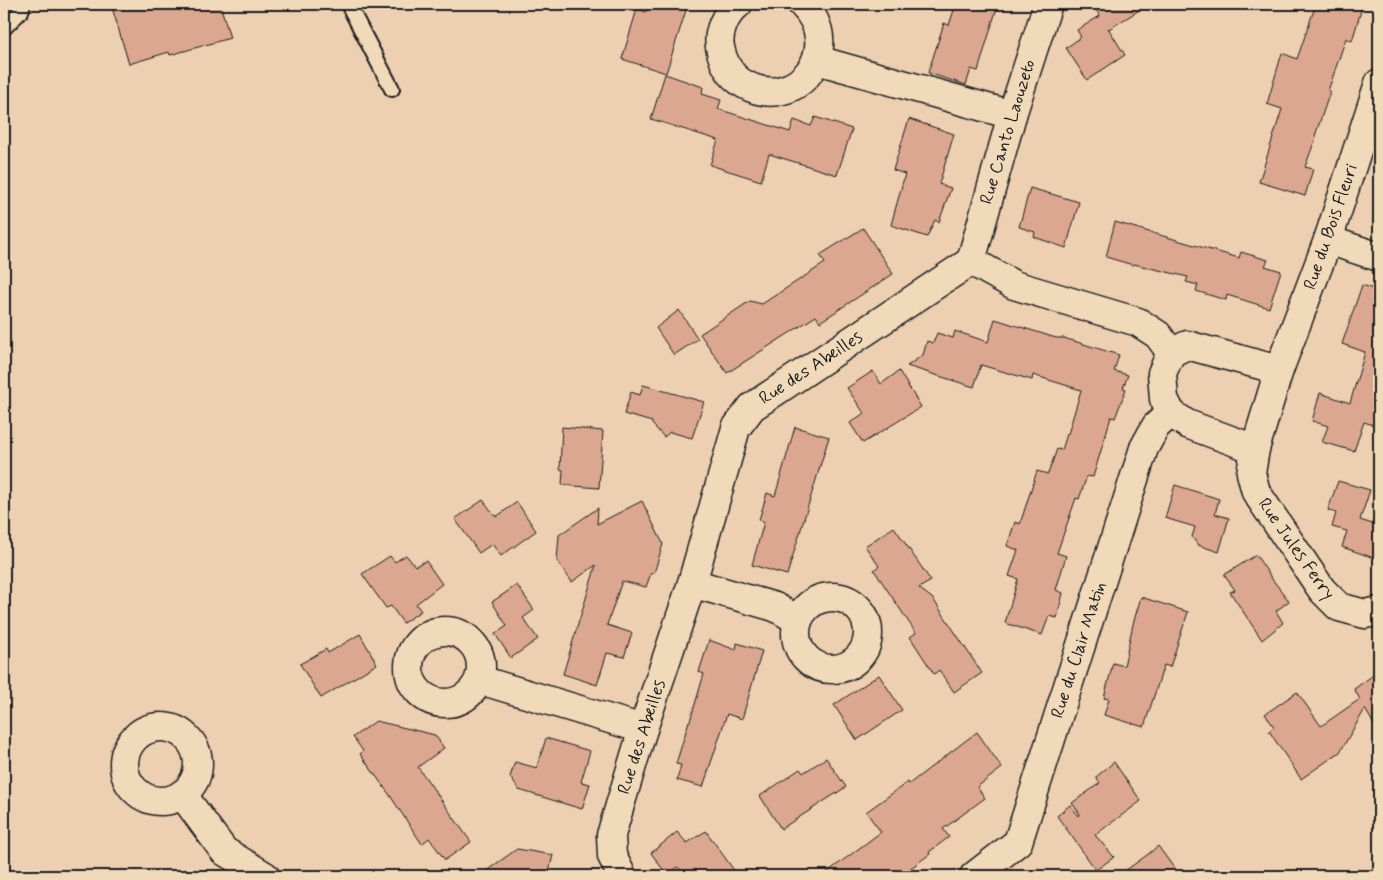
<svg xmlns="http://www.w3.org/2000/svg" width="1383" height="880" font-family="Mynerve,sans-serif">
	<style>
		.building { fill: #dca790; stroke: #1c1c1c }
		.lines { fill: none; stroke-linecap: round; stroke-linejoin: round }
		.service-casing { stroke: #1c1c1c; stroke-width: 18 }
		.minor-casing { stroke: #1c1c1c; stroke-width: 31 }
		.service { stroke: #f1daba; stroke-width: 14 }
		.minor { stroke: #f1daba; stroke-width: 28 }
		.labels { text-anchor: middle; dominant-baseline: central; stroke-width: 4.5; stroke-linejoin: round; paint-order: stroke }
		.street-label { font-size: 18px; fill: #1c1c1c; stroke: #f1daba }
	</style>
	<rect width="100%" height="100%" fill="#edd0b2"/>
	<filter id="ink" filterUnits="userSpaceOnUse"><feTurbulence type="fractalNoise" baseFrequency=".02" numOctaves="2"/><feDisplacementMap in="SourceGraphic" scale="10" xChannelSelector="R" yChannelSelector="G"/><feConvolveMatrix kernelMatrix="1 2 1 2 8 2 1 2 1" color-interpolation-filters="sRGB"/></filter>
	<g filter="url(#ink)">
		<g class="building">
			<path d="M 111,4 L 220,4 L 230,38 L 170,55 L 169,52 L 129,64 Z"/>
			<path d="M 649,4 L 688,4 L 666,73 L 622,59 L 637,9 L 646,12 Z"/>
			<path d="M 956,4 L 998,4 L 978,71 L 971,69 L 966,85 L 928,73 L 944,23 L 949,25 Z"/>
			<path d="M 1092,4 L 1149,4 L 1109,29 L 1108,28 L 1125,55 L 1087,80 L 1066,48 L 1081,37 L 1077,30 L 1100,16 Z"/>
			<path d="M 1316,4 L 1363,4 L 1352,41 L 1346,38 L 1328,91 L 1330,92 L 1315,136 L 1316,137 L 1305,167 L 1313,169 L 1305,196 L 1259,182 L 1282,109 L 1267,104 L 1282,53 L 1297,59 Z"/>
			<path d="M 665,74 L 703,87 L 702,94 L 721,100 L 718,109 L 790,132 L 794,120 L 811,126 L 815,117 L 852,129 L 837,175 L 769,154 L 761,181 L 710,165 L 718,140 L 651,119 Z"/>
			<path d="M 909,119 L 954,134 L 939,184 L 951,188 L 939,222 L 935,220 L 927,237 L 891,225 L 905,174 L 893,170 Z"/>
			<path d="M 1030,188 L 1079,202 L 1066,248 L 1034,237 L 1035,232 L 1019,227 Z"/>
			<path d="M 1115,222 L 1239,258 L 1241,252 L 1268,260 L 1265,266 L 1281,271 L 1269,308 L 1227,295 L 1226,300 L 1209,295 L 1196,291 L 1198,285 L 1186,282 L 1188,277 L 1134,264 L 1133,265 L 1106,257 Z"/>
			<path d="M 863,228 L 893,274 L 820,322 L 816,316 L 727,373 L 700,334 L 750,301 L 762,304 L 825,263 L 820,255 Z"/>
			<path d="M 1362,285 L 1379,291 L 1379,427 L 1364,422 L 1354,451 L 1322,442 L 1328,426 L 1312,421 L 1320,393 L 1350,403 L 1365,352 L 1342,344 Z"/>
			<path d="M 679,310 L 698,339 L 674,355 L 656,328 Z"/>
			<path d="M 995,319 L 1056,338 L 1064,338 L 1119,355 L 1114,371 L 1128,375 L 1123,388 L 1126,389 L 1115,418 L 1111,417 L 1093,477 L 1087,476 L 1079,499 L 1076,498 L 1057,553 L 1066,556 L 1056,590 L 1063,593 L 1057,618 L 1049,616 L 1042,635 L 1005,623 L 1018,579 L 1009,576 L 1018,550 L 1007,546 L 1015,522 L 1020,524 L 1037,471 L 1048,474 L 1057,449 L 1062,450 L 1067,434 L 1068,434 L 1081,390 L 1033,375 L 1032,380 L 981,365 L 974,387 L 907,366 L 923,355 L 927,341 L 933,343 L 937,333 L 953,338 L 955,331 L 988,342 Z"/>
			<path d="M 873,371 L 881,384 L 899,371 L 921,407 L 863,443 L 850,423 L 864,413 L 847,388 Z"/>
			<path d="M 643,385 L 704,402 L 692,438 L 670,432 L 664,437 L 652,424 L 652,422 L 624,414 L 631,392 L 640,395 Z"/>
			<path d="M 562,427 L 603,431 L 599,488 L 562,485 L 563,470 L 560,469 Z"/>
			<path d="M 795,427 L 829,437 L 787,575 L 752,565 L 764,522 L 759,520 L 767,493 L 775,496 Z"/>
			<path d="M 1338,481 L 1370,490 L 1360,520 L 1379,526 L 1379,542 L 1374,558 L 1342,547 L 1347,531 L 1332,527 L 1336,513 L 1328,510 Z"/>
			<path d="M 1175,485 L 1219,499 L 1215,514 L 1229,518 L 1219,552 L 1198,545 L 1192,537 L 1195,527 L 1165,518 Z"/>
			<path d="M 483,500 L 496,517 L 517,502 L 536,531 L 501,556 L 492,544 L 479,553 L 455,519 Z"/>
			<path d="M 642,501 L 663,544 L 654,573 L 651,573 L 646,587 L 622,581 L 607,625 L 632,633 L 624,657 L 607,653 L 597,685 L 563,674 L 596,565 L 572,582 L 557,561 L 559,535 L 598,508 L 597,524 Z"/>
			<path d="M 894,527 L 931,581 L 919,588 L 933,599 L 982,673 L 954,692 L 939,670 L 934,674 L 910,637 L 916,633 L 874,570 L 879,566 L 865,546 Z"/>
			<path d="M 406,555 L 415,566 L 426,561 L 442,584 L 416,604 L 421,611 L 403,623 L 391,606 L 386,608 L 362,574 L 390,556 L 395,562 Z"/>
			<path d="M 1256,555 L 1272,579 L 1289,601 L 1276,611 L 1283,623 L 1262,640 L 1230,592 L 1235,590 L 1224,575 Z"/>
			<path d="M 517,585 L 534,610 L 523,618 L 538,639 L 511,658 L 495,634 L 507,626 L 492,602 Z"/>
			<path d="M 1141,597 L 1188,612 L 1170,667 L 1164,665 L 1144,727 L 1104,715 L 1109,699 L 1104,698 L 1113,663 L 1124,666 L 1133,624 Z"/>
			<path d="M 360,634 L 377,664 L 321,698 L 300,664 L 326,649 L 328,653 Z"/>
			<path d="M 709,640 L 736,650 L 737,643 L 762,651 L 742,719 L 727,714 L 703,787 L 677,780 L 681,765 L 676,764 L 689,721 L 690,721 L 704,674 L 699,672 Z"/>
			<path d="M 1379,671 L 1379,733 L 1365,709 L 1340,752 L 1301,779 L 1269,731 L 1274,727 L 1265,714 L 1297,692 L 1321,726 L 1360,699 L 1354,689 Z"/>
			<path d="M 879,675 L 902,710 L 857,740 L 834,705 Z"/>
			<path d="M 376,721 L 435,735 L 444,748 L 418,767 L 471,842 L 445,860 L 429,838 L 422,844 L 389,794 L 360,754 L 363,751 L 353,737 Z"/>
			<path d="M 977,732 L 1002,768 L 977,787 L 985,798 L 943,829 L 949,837 L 929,852 L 930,854 L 900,876 L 822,876 L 881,832 L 866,812 L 908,782 L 909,784 Z"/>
			<path d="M 546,738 L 590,751 L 581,782 L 590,784 L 582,809 L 519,790 L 510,777 L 515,762 L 537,768 Z"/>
			<path d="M 826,758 L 846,787 L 781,829 L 760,796 L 800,769 L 803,773 Z"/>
			<path d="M 1114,762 L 1141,801 L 1095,835 L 1114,857 L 1096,870 L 1057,816 L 1070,805 L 1079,816 L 1080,814 L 1072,803 L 1100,783 L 1096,777 Z"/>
			<path d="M 706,831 L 738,876 L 686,876 L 678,867 L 667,875 L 651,853 L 677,832 L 687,843 Z"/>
			<path d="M 1158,846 L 1180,876 L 1118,876 L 1147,855 Z"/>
			<path d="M 517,849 L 553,855 L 548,876 L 479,876 Z"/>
		</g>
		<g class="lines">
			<g class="service-casing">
				<g id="service">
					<path d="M 348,4 L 392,89"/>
					<path d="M 4,28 L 21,11 L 23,4"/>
				</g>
			</g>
			<g class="minor-casing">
				<g id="minor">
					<path d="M 738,4 C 726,13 717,32 720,47 C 723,63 730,76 744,84 C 796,114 847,48 802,4"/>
					<path d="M 817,60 L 1012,115"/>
					<path d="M 1379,83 L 1328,240 L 1279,370 L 1255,449 L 1251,473 L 1256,492 L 1322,590 L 1339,607 L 1365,614 L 1379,611"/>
					<path d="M 1328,240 L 1379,257"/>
					<path d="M 971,261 L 1012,115 L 1048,4"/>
					<path d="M 1255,449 L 1187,424 L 1171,413 L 1164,399 L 1162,373 L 1171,353 L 1187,345 L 1279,370"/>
					<path d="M 692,583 L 775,607 L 798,620"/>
					<circle cx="832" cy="633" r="36"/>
					<circle cx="445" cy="667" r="36"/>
					<path d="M 480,680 L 643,729"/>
					<circle cx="161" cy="764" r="37"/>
					<path d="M 182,794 L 224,851 L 265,876"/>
					<path d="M 622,876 L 612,856 L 611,835 L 643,729 L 692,583 L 736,428 L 752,407 L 971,261 L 1014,285 L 1138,322 L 1158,335 L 1171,353"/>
					<path d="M 974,876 L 1018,842 L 1144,448 L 1156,426 L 1171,413"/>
				</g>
			</g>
			<use href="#service" class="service"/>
			<use href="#minor" class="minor"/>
		</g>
	</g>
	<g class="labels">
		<g class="street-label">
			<text transform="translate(1008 132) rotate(-73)">Rue Canto Laouzeto</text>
			<text transform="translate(1331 227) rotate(-71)">Rue du Bois Fleuri</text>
			<text transform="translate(811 368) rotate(-33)">Rue des Abeilles</text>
			<text transform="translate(1296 549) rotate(55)">Rue Jules Ferry</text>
			<text transform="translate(1079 650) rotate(-72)">Rue du Clair Matin</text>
			<text transform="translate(642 737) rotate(-72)">Rue des Abeilles</text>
		</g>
	</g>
	<rect width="1383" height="880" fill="none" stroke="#f1daba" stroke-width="20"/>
	<rect x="10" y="10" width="1363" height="860" fill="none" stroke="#1c1c1c" stroke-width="2" filter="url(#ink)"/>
</svg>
